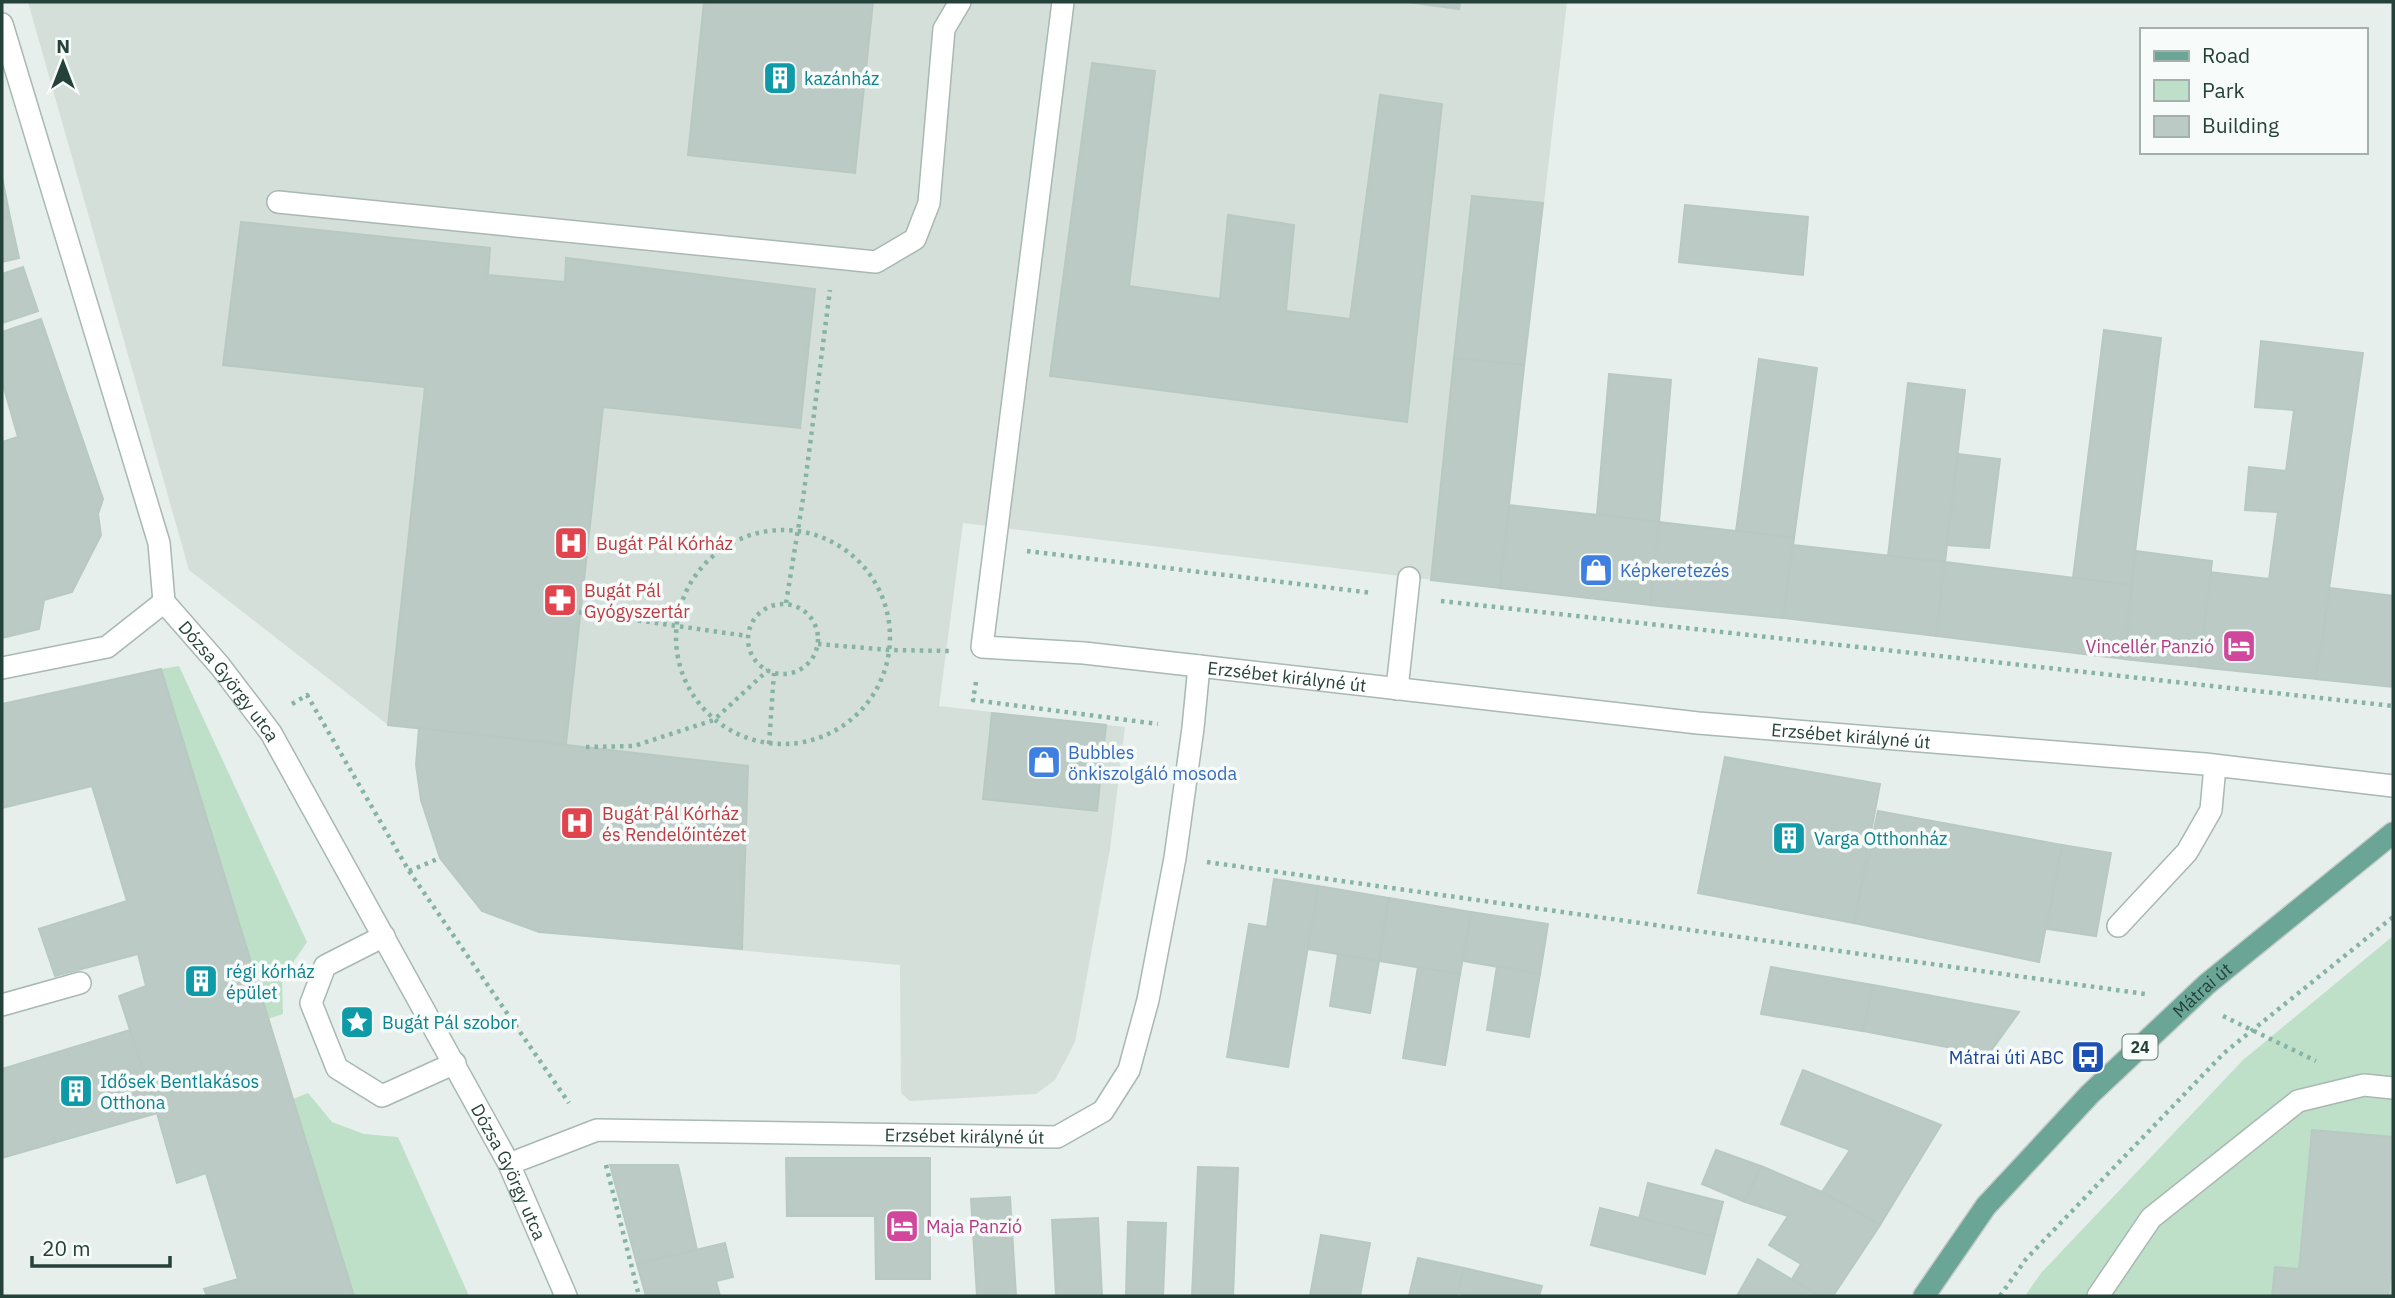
<svg xmlns="http://www.w3.org/2000/svg" width="2395" height="1298" font-family="'IBM Plex Sans',sans-serif">
	<style>
		.built { fill: #d4dfda }
		.green { fill: #bfe0c8 }
		.building { fill: #bbcac4; stroke: #b8c9c2; stroke-width: 2 }
		.lines { fill: none; stroke-linecap: round; stroke-linejoin: round }
		.minor-casing { stroke: #a8b8b2; stroke-width: 24 }
		.major-casing { stroke: #c2cac8; stroke-width: 24 }
		.path { stroke: #86b3a5; stroke-width: 4.5; stroke-dasharray: 3.5 5; stroke-linecap: butt }
		.minor { stroke: #fff; stroke-width: 21 }
		.major { stroke: #6aa596; stroke-width: 21 }
		.labels { text-anchor: middle; dominant-baseline: central; stroke-width: 7; stroke-linejoin: round; paint-order: stroke }
		.shield { fill: #f7fbf9; stroke: #637a73; stroke-width: 2 }
		.shield-label { font-size: 16px; font-weight: bold; fill: #24423a }
		.culture-label { font-size: 18px; fill: #0d838f; stroke: #f7fbf9; text-anchor: start }
		.health-label { font-size: 18px; fill: #be3a42; stroke: #f7fbf9; text-anchor: start }
		.shop-label { font-size: 18px; fill: #366cbe; stroke: #f7fbf9; text-anchor: start }
		.hotel-label { font-size: 18px; fill: #b23c85; stroke: #f7fbf9; text-anchor: end }
		.street-label { font-size: 18px; fill: #24423a; stroke: #f7fbf9 }
		.transit-label { font-size: 18px; fill: #164399; stroke: #f7fbf9; text-anchor: end }
	</style>
	<rect width="100%" height="100%" fill="#e6efeb"/>
	<path class="built" d="M 28,2 L 1567,2 L 1500,588 L 963,523 L 939,706 L 1125,727 L 1110,849 L 1075,1042 L 1055,1080 L 1036,1094 L 910,1101 L 901,1093 L 900,965 L 539,932 L 482,911 L 440,858 L 421,800 L 416,765 L 418,728 L 388,725 L 189,570 Z"/>
	<g class="green">
		<path d="M 179,666 L 307,942 L 282,979 L 283,1014 L 268,1019 L 161,669 Z"/>
		<path d="M 2393,936 L 2393,1296 L 2025,1296 L 2041,1273 L 2243,1060 Z"/>
		<path d="M 308,1093 L 332,1122 L 364,1134 L 398,1137 L 469,1296 L 354,1296 L 293,1099 Z"/>
	</g>
	<g class="building">
		<path d="M 704,2 L 873,2 L 855,173 L 688,155 Z"/>
		<path d="M 1408,2 L 1460,2 L 1459,9 Z"/>
		<path d="M 1092,63 L 1155,71 L 1129,286 L 1220,299 L 1228,215 L 1294,225 L 1286,311 L 1350,319 L 1380,95 L 1442,104 L 1407,422 L 1050,376 Z"/>
		<path d="M 2,177 L 10,217 L 2,218 Z"/>
		<path d="M 1472,196 L 1543,203 L 1524,365 L 1454,358 Z"/>
		<path d="M 1685,205 L 1808,217 L 1803,275 L 1679,262 Z"/>
		<path d="M 10,217 L 19,258 L 2,262 L 2,218 Z"/>
		<path d="M 241,222 L 490,248 L 488,275 L 565,282 L 566,258 L 815,289 L 800,428 L 603,407 L 566,744 L 388,725 L 425,387 L 223,365 Z"/>
		<path d="M 23,267 L 38,311 L 2,323 L 2,274 Z"/>
		<path d="M 41,319 L 103,499 L 98,514 L 101,535 L 72,592 L 44,600 L 39,629 L 2,638 L 2,442 L 18,437 L 2,381 L 2,332 Z"/>
		<path d="M 2104,330 L 2161,338 L 2131,585 L 2073,578 Z"/>
		<path d="M 2261,341 L 2363,353 L 2316,679 L 2199,667 L 2210,572 L 2269,579 L 2278,512 L 2245,510 L 2249,467 L 2286,471 L 2294,410 L 2255,407 Z"/>
		<path d="M 1454,358 L 1524,365 L 1500,588 L 1431,580 Z"/>
		<path d="M 1759,359 L 1817,368 L 1794,538 L 1736,531 Z"/>
		<path d="M 1609,374 L 1671,380 L 1659,522 L 1597,514 Z"/>
		<path d="M 1908,383 L 1965,390 L 1945,562 L 1888,556 Z"/>
		<path d="M 1958,454 L 2000,459 L 1989,548 L 1947,545 Z"/>
		<path d="M 1509,505 L 1659,522 L 1650,605 L 1500,588 Z"/>
		<path d="M 1659,522 L 1794,538 L 1783,618 L 1650,605 Z"/>
		<path d="M 1793,545 L 1945,562 L 1936,636 L 1783,618 Z"/>
		<path d="M 2136,551 L 2212,561 L 2199,667 L 2124,659 Z"/>
		<path d="M 1945,562 L 2131,585 L 2124,659 L 1936,636 Z"/>
		<path d="M 2330,588 L 2393,596 L 2393,687 L 2316,679 Z"/>
		<path d="M 161,669 L 293,1099 L 354,1296 L 207,1296 L 204,1289 L 238,1279 L 206,1173 L 177,1183 L 157,1113 L 119,996 L 146,986 L 138,954 L 55,976 L 39,929 L 127,901 L 92,786 L 2,808 L 2,704 Z"/>
		<path d="M 992,713 L 1106,725 L 1097,811 L 983,799 Z"/>
		<path d="M 419,728 L 748,766 L 742,949 L 539,932 L 482,911 L 440,858 L 421,800 L 416,765 Z"/>
		<path d="M 1725,757 L 1880,784 L 1854,923 L 1698,893 Z"/>
		<path d="M 1878,811 L 2062,845 L 2039,962 L 1854,923 Z"/>
		<path d="M 2062,845 L 2111,853 L 2096,936 L 2047,929 Z"/>
		<path d="M 1274,879 L 1318,886 L 1288,1067 L 1227,1057 L 1249,924 L 1267,927 Z"/>
		<path d="M 1318,886 L 1389,898 L 1379,961 L 1308,949 Z"/>
		<path d="M 1389,898 L 1471,912 L 1460,974 L 1379,961 Z"/>
		<path d="M 1471,912 L 1548,924 L 1540,974 L 1463,961 Z"/>
		<path d="M 1338,954 L 1379,961 L 1370,1013 L 1330,1006 Z"/>
		<path d="M 1497,966 L 1540,974 L 1529,1037 L 1487,1030 Z"/>
		<path d="M 1418,967 L 1460,974 L 1445,1065 L 1403,1058 Z"/>
		<path d="M 1771,967 L 1873,985 L 1863,1031 L 1761,1014 Z"/>
		<path d="M 1873,985 L 2019,1012 L 1988,1055 L 1863,1031 Z"/>
		<path d="M 130,1030 L 157,1113 L 2,1158 L 2,1069 Z"/>
		<path d="M 1803,1070 L 1941,1125 L 1880,1225 L 1822,1192 L 1850,1150 L 1781,1124 Z"/>
		<path d="M 2312,1130 L 2393,1137 L 2393,1278 L 2390,1278 L 2388,1296 L 2272,1296 L 2275,1267 L 2299,1269 Z"/>
		<path d="M 1716,1150 L 1761,1166 L 1745,1202 L 1702,1184 Z"/>
		<path d="M 786,1158 L 930,1158 L 930,1279 L 876,1279 L 875,1216 L 787,1216 Z"/>
		<path d="M 610,1165 L 678,1165 L 697,1250 L 637,1264 Z"/>
		<path d="M 1761,1166 L 1822,1192 L 1880,1225 L 1833,1296 L 1819,1296 L 1792,1279 L 1801,1264 L 1769,1245 L 1788,1216 L 1745,1202 Z"/>
		<path d="M 1198,1167 L 1238,1168 L 1233,1296 L 1192,1296 Z"/>
		<path d="M 1648,1183 L 1723,1202 L 1714,1237 L 1639,1219 Z"/>
		<path d="M 1010,1197 L 1016,1296 L 977,1296 L 971,1199 Z"/>
		<path d="M 1600,1208 L 1714,1237 L 1705,1274 L 1591,1245 Z"/>
		<path d="M 1098,1218 L 1102,1296 L 1056,1296 L 1052,1220 Z"/>
		<path d="M 1128,1222 L 1166,1223 L 1163,1296 L 1126,1296 Z"/>
		<path d="M 1321,1235 L 1370,1243 L 1360,1296 L 1310,1296 Z"/>
		<path d="M 725,1243 L 733,1277 L 716,1281 L 720,1296 L 646,1296 L 637,1264 Z"/>
		<path d="M 1418,1258 L 1464,1268 L 1457,1296 L 1409,1296 Z"/>
		<path d="M 1758,1259 L 1819,1296 L 1737,1296 Z"/>
		<path d="M 1464,1268 L 1542,1286 L 1539,1296 L 1472,1296 L 1458,1293 Z"/>
	</g>
	<g class="lines">
		<g class="minor-casing">
			<g id="minor">
				<path d="M 1063,2 L 982,647 L 1084,653 L 1199,666"/>
				<path id="s1" d="M 2,24 L 159,543 L 164,602 L 220,666 L 271,733 L 509,1164 L 566,1296"/>
				<path d="M 278,202 L 876,262 L 915,239 L 929,203 L 944,29 L 960,2"/>
				<path d="M 2,668 L 107,647 L 164,602"/>
				<path d="M 1397,689 L 1409,578"/>
				<path d="M 2118,926 L 2187,852 L 2211,810 L 2215,766"/>
				<path d="M 384,936 L 325,966 L 311,1003 L 337,1068 L 382,1096 L 455,1063"/>
				<path d="M 2,1005 L 80,983"/>
				<path id="s2" d="M 509,1164 L 597,1130 L 1057,1137 L 1103,1111 L 1129,1070 L 1148,1000 L 1175,858 L 1193,728 L 1199,666 L 1698,723 L 2205,764 L 2393,786"/>
				<path d="M 2098,1296 L 2151,1218 L 2298,1101 L 2364,1085 L 2393,1088"/>
			</g>
		</g>
		<g class="major-casing">
			<g id="major">
				<path id="s3" d="M 1924,1296 L 1986,1206 L 2090,1094 L 2207,984 L 2393,833"/>
			</g>
		</g>
		<g class="path">
			<circle cx="783" cy="637" r="107"/>
			<path d="M 1027,551 L 1373,593"/>
			<path d="M 1441,601 L 2393,706"/>
			<path d="M 786,603 L 803,499 L 830,290"/>
			<circle cx="783" cy="639" r="35"/>
			<path d="M 579,612 L 747,636"/>
			<path d="M 818,644 L 890,650 L 949,651"/>
			<path d="M 976,682 L 973,700 L 1158,724"/>
			<path d="M 292,704 L 307,695 L 409,871 L 569,1103"/>
			<path d="M 769,744 L 774,673"/>
			<path d="M 586,747 L 634,746 L 714,720 L 768,670"/>
			<path d="M 1207,862 L 2145,994"/>
			<path d="M 409,871 L 440,858"/>
			<path d="M 2223,1016 L 2316,1061"/>
			<path d="M 606,1165 L 639,1296"/>
			<path d="M 2000,1296 L 2026,1259 L 2224,1053 L 2393,917"/>
		</g>
		<use href="#minor" class="minor"/>
		<use href="#major" class="major"/>
	</g>
	<defs>
		<g id="building-square" transform="scale(1.75)"><rect x="-9" y="-9" width="18" height="18" rx="4" fill="#0f9aa8" stroke="#f7fbf9"/><path d="M-4-6H4V6H1V3H-1V6H-4ZM-2.5-4.3h1.7v1.8h-1.7ZM.8-4.3h1.7v1.8H.8ZM-2.5-1h1.7V.8h-1.7ZM.8-1h1.7V.8H.8Z" fill="#fff"/></g>
		<g id="hospital-square" transform="scale(1.75)"><rect x="-9" y="-9" width="18" height="18" rx="4" fill="#e0444e" stroke="#f7fbf9"/><path d="M-5-5h3v3.5h4V-5h3V5h-3V1.5h-4V5h-3Z" fill="#fff"/></g>
		<g id="shop-square" transform="scale(1.75)"><rect x="-9" y="-9" width="18" height="18" rx="4" fill="#3f7fe0" stroke="#f7fbf9"/><path d="M-5-2.5h2.3a2.7 3.5 0 0 1 5.4 0H5L5.5 6h-11ZM-1.5-2.5h3a1.5 2.3 0 0 0-3 0Z" fill="#fff"/></g>
		<g id="pharmacy-square" transform="scale(1.75)"><rect x="-9" y="-9" width="18" height="18" rx="4" fill="#e0444e" stroke="#f7fbf9"/><path d="M-2-6h4v4h4v4h-4v4h-4v-4h-4v-4h4Z" fill="#fff"/></g>
		<g id="hotel-square" transform="scale(1.75)"><rect x="-9" y="-9" width="18" height="18" rx="4" fill="#d1479c" stroke="#f7fbf9"/><path d="M-6-4.5h1.5V1H6V5H4.5V3h-9V5H-6ZM-4 0a1.8 1.8 0 1 1 3.6 0ZM.5 0V-2.5h3Q6-2.5 6 0Z" fill="#fff"/></g>
		<g id="sight-square" transform="scale(1.75)"><rect x="-9" y="-9" width="18" height="18" rx="4" fill="#0f9aa8" stroke="#f7fbf9"/><path d="M0-6L1.8-2.2L6-1.7L2.9 1.2L3.7 5.4L0 3.3L-3.7 5.4L-2.9 1.2L-6-1.7L-1.8-2.2Z" fill="#fff"/></g>
		<g id="bus-square" transform="scale(1.75)"><rect x="-9" y="-9" width="18" height="18" rx="4" fill="#1a4fb4" stroke="#f7fbf9"/><path d="M-5-6H5V4H4V6H2V4H-2V6H-4V4H-5ZM-3.5-4V0h7V-4ZM-3.5 1.2v1.5H-2V1.2ZM2 1.2v1.5H3.5V1.2Z" fill="#fff"/></g>
	</defs>
	<g fill-rule="evenodd">
		<use href="#building-square" x="780" y="78"/>
		<use href="#hospital-square" x="571" y="543"/>
		<use href="#shop-square" x="1596" y="570"/>
		<use href="#pharmacy-square" x="560" y="600"/>
		<use href="#hotel-square" x="2239" y="646"/>
		<use href="#shop-square" x="1044" y="762"/>
		<use href="#hospital-square" x="577" y="823"/>
		<use href="#building-square" x="1789" y="838"/>
		<use href="#building-square" x="201" y="981"/>
		<use href="#sight-square" x="357" y="1022"/>
		<use href="#bus-square" x="2088" y="1057"/>
		<use href="#building-square" x="76" y="1091"/>
		<use href="#hotel-square" x="902" y="1226"/>
	</g>
	<g class="labels">
		<rect class="shield" x="2122.5" y="1034.5" width="35" height="25" rx="5"/>
		<g class="shield-label">
			<text x="2140" y="1047">24</text>
		</g>
		<g class="culture-label">
			<text x="804" y="78">kazánház</text>
			<text x="1814" y="838">Varga Otthonház</text>
			<text x="226" y="971">régi kórház<tspan x="226" dy="21">épület</tspan></text>
			<text x="382" y="1022">Bugát Pál szobor</text>
			<text x="100" y="1081">Idősek Bentlakásos<tspan x="100" dy="21">Otthona</tspan></text>
		</g>
		<g class="health-label">
			<text x="596" y="543">Bugát Pál Kórház</text>
			<text x="584" y="590">Bugát Pál<tspan x="584" dy="21">Gyógyszertár</tspan></text>
			<text x="602" y="813">Bugát Pál Kórház<tspan x="602" dy="21">és Rendelőintézet</tspan></text>
		</g>
		<g class="shop-label">
			<text x="1620" y="570">Képkeretezés</text>
			<text x="1068" y="752">Bubbles<tspan x="1068" dy="21">önkiszolgáló mosoda</tspan></text>
		</g>
		<g class="hotel-label">
			<text x="2214" y="646">Vincellér Panzió</text>
			<text x="926" y="1226" text-anchor="start">Maja Panzió</text>
		</g>
		<g class="street-label">
			<text stroke="none"><textPath href="#s2" startOffset="1155">Erzsébet királyné út</textPath></text>
			<text stroke="none"><textPath href="#s1" startOffset="704">Dózsa György utca</textPath></text>
			<text stroke="none"><textPath href="#s2" startOffset="1722">Erzsébet királyné út</textPath></text>
			<text stroke="none"><textPath href="#s3" startOffset="415">Mátrai út</textPath></text>
			<text stroke="none"><textPath href="#s2" startOffset="462">Erzsébet királyné út</textPath></text>
			<text stroke="none"><textPath href="#s1" startOffset="1270">Dózsa György utca</textPath></text>
		</g>
		<g class="transit-label">
			<text x="2064" y="1057">Mátrai úti ABC</text>
		</g>
	</g>
	<rect width="2395" height="1298" fill="none" stroke="#24423a" stroke-width="7"/>
	<rect x="2140" y="28" width="228" height="126" fill="#f7fbf9" stroke="#a3b1ad" stroke-width="2"/>
	<rect x="2154" y="51" width="35" height="10" fill="#6aa596" stroke="#a3b1ad" stroke-width="2"/>
	<text x="2202" y="63" font-size="21" fill="#24423a">Road</text>
	<rect x="2154" y="80" width="35" height="21" fill="#bfe0c8" stroke="#a3b1ad" stroke-width="2"/>
	<text x="2202" y="98" font-size="21" fill="#24423a">Park</text>
	<rect x="2154" y="116" width="35" height="21" fill="#bbcac4" stroke="#a3b1ad" stroke-width="2"/>
	<text x="2202" y="133" font-size="21" fill="#24423a">Building</text>
	<g transform="translate(63 63)" stroke="#f7fbf9" stroke-width="5" paint-order="stroke">
	<path d="M0-5L12 26L0 18L-12 26Z" fill="#24423a"/>
	<text y="-10" font-size="19" font-weight="bold" text-anchor="middle" fill="#24423a">N</text>
	</g>
	<path d="M32 1256v10h138v-10" fill="none" stroke="#24423a" stroke-width="3.5"/>
	<text x="42" y="1256" font-size="21" fill="#24423a" stroke="#f7fbf9" stroke-width="5" paint-order="stroke">20 m</text>
</svg>
